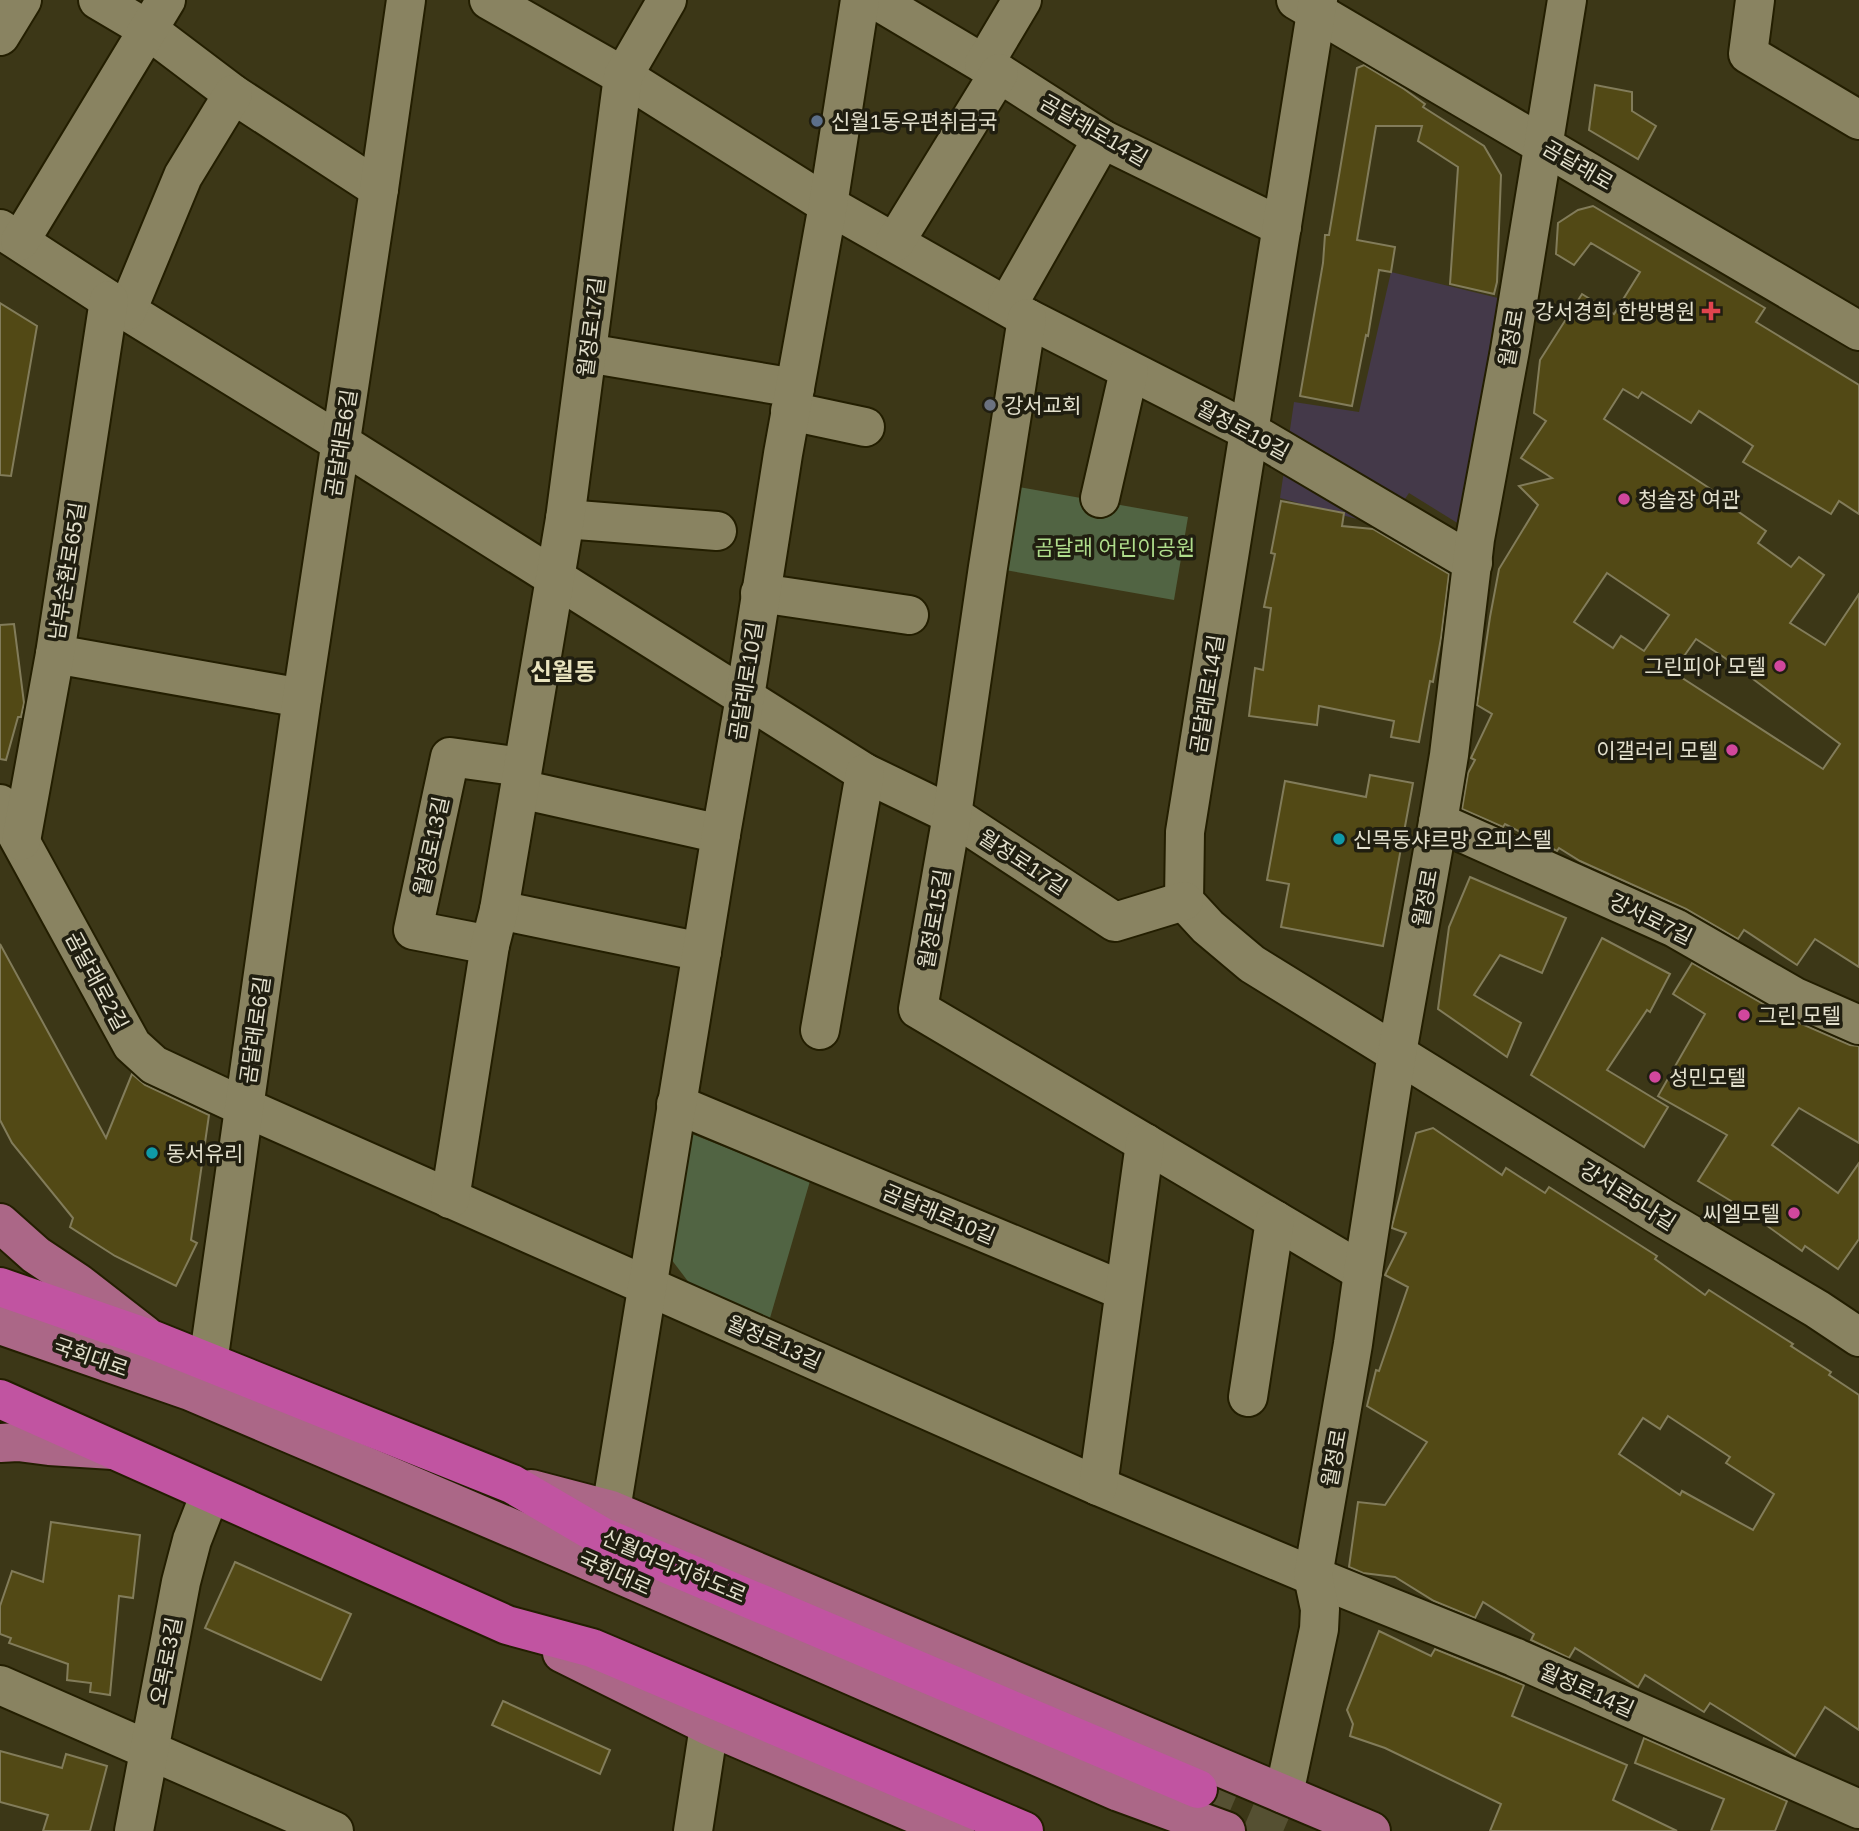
<svg xmlns="http://www.w3.org/2000/svg" width="1859" height="1831" font-family="Arial,'Noto Sans KR',sans-serif">
	<style>
		.industrial { fill: #443949 }
		.green { fill: #516443 }
		.building { fill: #524915; stroke: #827c5a; stroke-width: 2; fill-rule: evenodd }
		.lines { fill: none; stroke-linecap: round; stroke-linejoin: round }
		.highway-tunnel { stroke: #555032; stroke-width: 38; stroke-dasharray: 38 19; stroke-linecap: butt }
		.minor-casing { stroke: #231e00; stroke-width: 42 }
		.major-casing { stroke: #231e00; stroke-width: 42 }
		.highway-casing { stroke: #231e00; stroke-width: 42 }
		.minor { stroke: #898361; stroke-width: 38 }
		.major { stroke: #ab6787; stroke-width: 38 }
		.highway { stroke: #c154a1; stroke-width: 38 }
		.service-dot { fill: #5c6f8a; stroke: #201e10; stroke-width: 2.5 }
		.health-dot { fill: #e0444e; stroke: #201e10; stroke-width: 2.5 }
		.worship-dot { fill: #6b7280; stroke: #201e10; stroke-width: 2.5 }
		.hotel-dot { fill: #d1479c; stroke: #201e10; stroke-width: 2.5 }
		.culture-dot { fill: #0f9aa8; stroke: #201e10; stroke-width: 2.5 }
		.labels { text-anchor: middle; dominant-baseline: central; stroke-width: 7; stroke-linejoin: round; paint-order: stroke }
		.poi-label { font-size: 21px; fill: #e3e0cd; stroke: #201e10; text-anchor: start }
		.street-label { font-size: 21px; fill: #e3e0cd; stroke: #201e10 }
		.park-label { font-size: 21px; fill: #b0de8c; stroke: #201e10 }
		.quarter-label { font-size: 24px; font-weight: bold; fill: #e9e3be; stroke: #201e10 }
	</style>
	<rect width="100%" height="100%" fill="#3c3717"/>
	<path class="industrial" d="M 1391,272 L 1498,298 L 1459,524 L 1409,493 L 1386,527 L 1280,498 L 1294,402 L 1359,412 Z"/>
	<g class="green">
		<path d="M 1002,484 L 1188,517 L 1174,600 L 988,567 Z"/>
		<path d="M 692,1134 L 810,1181 L 770,1318 L 690,1284 L 668,1255 Z"/>
	</g>
	<g class="building">
		<path d="M 1364,65 L 1404,89 L 1425,104 L 1423,107 L 1484,146 L 1501,175 L 1497,282 L 1494,294 L 1450,284 L 1458,167 L 1418,141 L 1422,126 L 1376,126 L 1357,240 L 1395,247 L 1391,272 L 1379,270 L 1368,336 L 1366,335 L 1352,406 L 1300,396 L 1323,263 L 1325,235 L 1329,235 L 1357,68 Z"/>
		<path d="M 1595,85 L 1632,92 L 1632,111 L 1656,126 L 1638,159 L 1589,130 Z"/>
		<path d="M 1593,206 L 1765,308 L 1756,322 L 1859,385 L 1859,514 L 1839,501 L 1831,514 L 1743,462 L 1753,446 L 1699,411 L 1691,423 L 1642,392 L 1638,398 L 1623,389 L 1604,419 L 1735,505 L 1733,508 L 1766,531 L 1758,543 L 1791,567 L 1799,557 L 1824,575 L 1790,623 L 1825,645 L 1859,594 L 1859,967 L 1815,939 L 1797,965 L 1744,930 L 1738,939 L 1686,909 L 1580,861 L 1559,848 L 1557,851 L 1505,824 L 1503,827 L 1462,809 L 1468,773 L 1475,760 L 1471,758 L 1492,714 L 1477,705 L 1490,617 L 1499,569 L 1538,505 L 1519,486 L 1552,478 L 1521,458 L 1546,421 L 1534,413 L 1540,360 L 1582,294 L 1614,314 L 1640,272 L 1591,243 L 1574,265 L 1556,254 L 1558,223 L 1578,210 ZM 1607,573 L 1669,615 L 1644,651 L 1621,636 L 1613,648 L 1574,622 ZM 1696,639 L 1725,658 L 1840,744 L 1823,769 L 1673,672 Z"/>
		<path d="M 0,303 L 37,326 L 11,476 L 0,475 Z"/>
		<path d="M 1281,501 L 1344,513 L 1342,526 L 1373,529 L 1449,574 L 1441,638 L 1433,682 L 1430,681 L 1419,742 L 1391,737 L 1394,721 L 1319,706 L 1317,725 L 1249,716 L 1255,668 L 1263,670 L 1271,608 L 1264,607 L 1275,554 L 1271,553 Z"/>
		<path d="M 14,624 L 24,703 L 21,717 L 18,717 L 6,760 L 0,759 L 0,625 Z"/>
		<path d="M 1370,775 L 1413,783 L 1383,946 L 1281,927 L 1289,884 L 1267,880 L 1285,781 L 1366,797 Z"/>
		<path d="M 1470,877 L 1566,918 L 1542,973 L 1500,955 L 1474,995 L 1521,1023 L 1507,1057 L 1438,1009 L 1449,927 Z"/>
		<path d="M 1602,938 L 1670,974 L 1650,1012 L 1647,1010 L 1607,1070 L 1668,1107 L 1644,1147 L 1531,1075 Z"/>
		<path d="M 0,944 L 106,1138 L 132,1074 L 145,1085 L 209,1115 L 191,1240 L 197,1243 L 176,1286 L 115,1256 L 70,1227 L 73,1218 L 12,1143 L 0,1120 Z"/>
		<path d="M 1692,963 L 1786,1017 L 1850,1045 L 1859,1046 L 1859,1143 L 1799,1108 L 1772,1145 L 1838,1193 L 1859,1163 L 1859,1239 L 1838,1269 L 1805,1246 L 1802,1251 L 1741,1207 L 1698,1181 L 1727,1135 L 1658,1096 L 1705,1014 L 1673,994 Z"/>
		<path d="M 1433,1128 L 1502,1175 L 1506,1168 L 1545,1193 L 1549,1187 L 1657,1256 L 1655,1259 L 1705,1295 L 1709,1290 L 1793,1344 L 1791,1346 L 1831,1372 L 1829,1375 L 1859,1395 L 1859,1730 L 1825,1707 L 1795,1756 L 1710,1703 L 1704,1712 L 1645,1675 L 1638,1687 L 1575,1648 L 1569,1658 L 1531,1640 L 1534,1634 L 1483,1602 L 1475,1618 L 1434,1601 L 1395,1577 L 1363,1573 L 1349,1567 L 1358,1502 L 1385,1505 L 1427,1442 L 1367,1406 L 1376,1370 L 1379,1371 L 1408,1287 L 1385,1275 L 1406,1233 L 1392,1228 L 1392,1226 L 1416,1133 ZM 1668,1416 L 1730,1457 L 1726,1463 L 1774,1494 L 1753,1530 L 1682,1491 L 1680,1495 L 1619,1454 L 1643,1418 L 1660,1429 Z"/>
		<path d="M 51,1522 L 140,1535 L 133,1598 L 119,1596 L 110,1695 L 90,1692 L 91,1683 L 67,1680 L 68,1664 L 9,1643 L 11,1638 L 0,1634 L 0,1606 L 12,1571 L 43,1582 Z"/>
		<path d="M 235,1562 L 351,1614 L 321,1680 L 205,1628 Z"/>
		<path d="M 1379,1631 L 1431,1656 L 1435,1649 L 1524,1685 L 1512,1716 L 1627,1765 L 1613,1800 L 1677,1831 L 1490,1831 L 1501,1804 L 1385,1748 L 1350,1736 L 1353,1724 L 1347,1710 Z"/>
		<path d="M 503,1701 L 610,1750 L 600,1774 L 492,1725 Z"/>
		<path d="M 1644,1738 L 1787,1801 L 1775,1831 L 1711,1831 L 1724,1799 L 1635,1763 Z"/>
		<path d="M 0,1751 L 62,1768 L 66,1754 L 107,1766 L 90,1831 L 43,1831 L 48,1815 L 0,1802 Z"/>
	</g>
	<g class="lines">
		<path class="highway-tunnel" d="M 1198,1789 L 1296,1831"/>
		<g class="minor-casing">
			<g id="minor">
				<path d="M 98,0 L 147,29 L 233,94 L 379,189"/>
				<path d="M 489,0 L 623,76 L 828,205 L 1027,318 L 1249,431 L 1473,563"/>
				<path d="M 876,0 L 999,73 L 1102,139 L 1282,227"/>
				<path d="M 1296,0 L 1859,331"/>
				<path d="M 1318,0 L 1185,832 L 1184,901 L 1208,927 L 1252,964 L 1663,1218 L 1817,1309 L 1859,1337"/>
				<path d="M 1755,0 L 1748,54 L 1859,120"/>
				<path d="M 0,36 L 22,0"/>
				<path d="M 984,64 L 1022,0"/>
				<path d="M 0,229 L 109,300 L 341,443 L 865,773 L 952,815 L 1115,922 L 1184,901"/>
				<path d="M 20,241 L 166,0"/>
				<path d="M 895,242 L 999,73"/>
				<path d="M 1007,306 L 1102,139"/>
				<path d="M 127,311 L 183,176 L 233,94"/>
				<path d="M 1027,318 L 988,567 L 952,815 L 918,1009 L 1363,1272"/>
				<path d="M 587,353 L 795,388"/>
				<path d="M 790,411 L 865,427"/>
				<path d="M 1100,498 L 1129,371"/>
				<path d="M 565,519 L 717,531"/>
				<path d="M 760,593 L 909,615"/>
				<path d="M 55,654 L 302,698"/>
				<path d="M 520,789 L 721,834"/>
				<path d="M 0,804 L 132,1045 L 154,1065 L 244,1107 L 1098,1486 L 1313,1576 L 1514,1657 L 1859,1809"/>
				<path d="M 1438,822 L 1675,928 L 1795,997 L 1859,1025"/>
				<path d="M 21,841 L 55,654 L 109,300"/>
				<path d="M 499,910 L 702,952"/>
				<path d="M 490,945 L 413,930 L 450,757 L 522,767"/>
				<path d="M 820,1030 L 865,773"/>
				<path d="M 676,1104 L 1124,1291"/>
				<path d="M 450,1199 L 490,945 L 499,910 L 565,519 L 623,76 L 667,0"/>
				<path d="M 208,1363 L 302,698 L 379,189 L 406,0"/>
				<path d="M 1248,1397 L 1275,1220"/>
				<path d="M 1098,1486 L 1145,1143"/>
				<path d="M 611,1510 L 721,834 L 745,697 L 783,454 L 828,205 L 860,0"/>
				<path d="M 0,1685 L 334,1831"/>
				<path d="M 1284,1794 L 1319,1629 L 1320,1609 L 1313,1576 L 1353,1344 L 1363,1272 L 1397,1053 L 1438,822 L 1449,755 L 1475,539 L 1510,350 L 1567,0"/>
				<path d="M 134,1831 L 181,1582 L 192,1540 L 210,1494"/>
				<path d="M 693,1831 L 709,1726"/>
			</g>
		</g>
		<g class="major-casing">
			<g id="major">
				<path d="M 0,1223 L 36,1255 L 78,1283 L 145,1335"/>
				<path d="M 0,1325 L 190,1391 L 575,1555 L 1119,1792 L 1226,1831"/>
				<path d="M 0,1443 L 18,1442 L 49,1446 L 113,1450"/>
				<path d="M 531,1489 L 611,1510 L 1371,1831"/>
				<path d="M 562,1653 L 709,1726 L 955,1831"/>
			</g>
		</g>
		<g class="highway-casing">
			<g id="highway">
				<path d="M 0,1287 L 153,1340 L 512,1484 L 601,1536 L 1198,1789"/>
				<path d="M 0,1399 L 507,1625 L 592,1648 L 1024,1831"/>
			</g>
		</g>
		<use href="#minor" class="minor"/>
		<use href="#major" class="major"/>
		<use href="#highway" class="highway"/>
	</g>
	<circle class="service-dot" cx="817" cy="121" r="7"/>
	<path class="health-dot" d="M1707.5 300.5h7v7h7v7h-7v7h-7v-7h-7v-7h7z"/>
	<circle class="worship-dot" cx="990" cy="405" r="7"/>
	<g class="hotel-dot">
		<circle cx="1624" cy="499" r="7"/>
		<circle cx="1780" cy="666" r="7"/>
		<circle cx="1732" cy="750" r="7"/>
		<circle cx="1744" cy="1015" r="7"/>
		<circle cx="1655" cy="1077" r="7"/>
		<circle cx="1794" cy="1213" r="7"/>
	</g>
	<g class="culture-dot">
		<circle cx="1339" cy="839" r="7"/>
		<circle cx="152" cy="1153" r="7"/>
	</g>
	<g class="labels">
		<g class="poi-label">
			<text x="831" y="121">신월1동우편취급국</text>
			<text x="1695" y="311" text-anchor="end">강서경희 한방병원</text>
			<text x="1004" y="405">강서교회</text>
			<text x="1638" y="499">청솔장 여관</text>
			<text x="1766" y="666" text-anchor="end">그린피아 모텔</text>
			<text x="1718" y="750" text-anchor="end">이갤러리 모텔</text>
			<text x="1353" y="839">신목동샤르망 오피스텔</text>
			<text x="1758" y="1015">그린 모텔</text>
			<text x="1669" y="1077">성민모텔</text>
			<text x="166" y="1153">동서유리</text>
			<text x="1780" y="1213" text-anchor="end">씨엘모텔</text>
		</g>
		<g class="street-label">
			<text transform="translate(1094 130) rotate(30)">곰달래로14길</text>
			<text transform="translate(1578 165) rotate(30)">곰달래로</text>
			<text transform="translate(591 327) rotate(-83)">월정로17길</text>
			<text transform="translate(1511 338) rotate(-80)">월정로</text>
			<text transform="translate(1243 430) rotate(28)">월정로19길</text>
			<text transform="translate(341 443) rotate(-81)">곰달래로6길</text>
			<text transform="translate(67 571) rotate(-81)">남부순환로65길</text>
			<text transform="translate(746 681) rotate(-81)">곰달래로10길</text>
			<text transform="translate(1207 694) rotate(-81)">곰달래로14길</text>
			<text transform="translate(431 846) rotate(-78)">월정로13길</text>
			<text transform="translate(1023 862) rotate(33)">월정로17길</text>
			<text transform="translate(1425 898) rotate(-80)">월정로</text>
			<text transform="translate(934 919) rotate(-80)">월정로15길</text>
			<text transform="translate(1651 919) rotate(26)">강서로7길</text>
			<text transform="translate(97 981) rotate(62)">곰달래로2길</text>
			<text transform="translate(255 1030) rotate(-82)">곰달래로6길</text>
			<text transform="translate(1628 1196) rotate(32)">강서로5나길</text>
			<text transform="translate(939 1214) rotate(23)">곰달래로10길</text>
			<text transform="translate(774 1342) rotate(24)">월정로13길</text>
			<text transform="translate(91 1357) rotate(19)">국회대로</text>
			<text transform="translate(1334 1458) rotate(-80)">월정로</text>
			<text transform="translate(674 1566) rotate(23)">신월여의지하도로</text>
			<text transform="translate(615 1573) rotate(24)">국회대로</text>
			<text transform="translate(166 1661) rotate(-79)">오목로3길</text>
			<text transform="translate(1587 1690) rotate(24)">월정로14길</text>
		</g>
		<g class="park-label">
			<text x="1115" y="547">곰달래 어린이공원</text>
		</g>
		<g class="quarter-label">
			<text x="563" y="671">신월동</text>
		</g>
	</g>
</svg>
